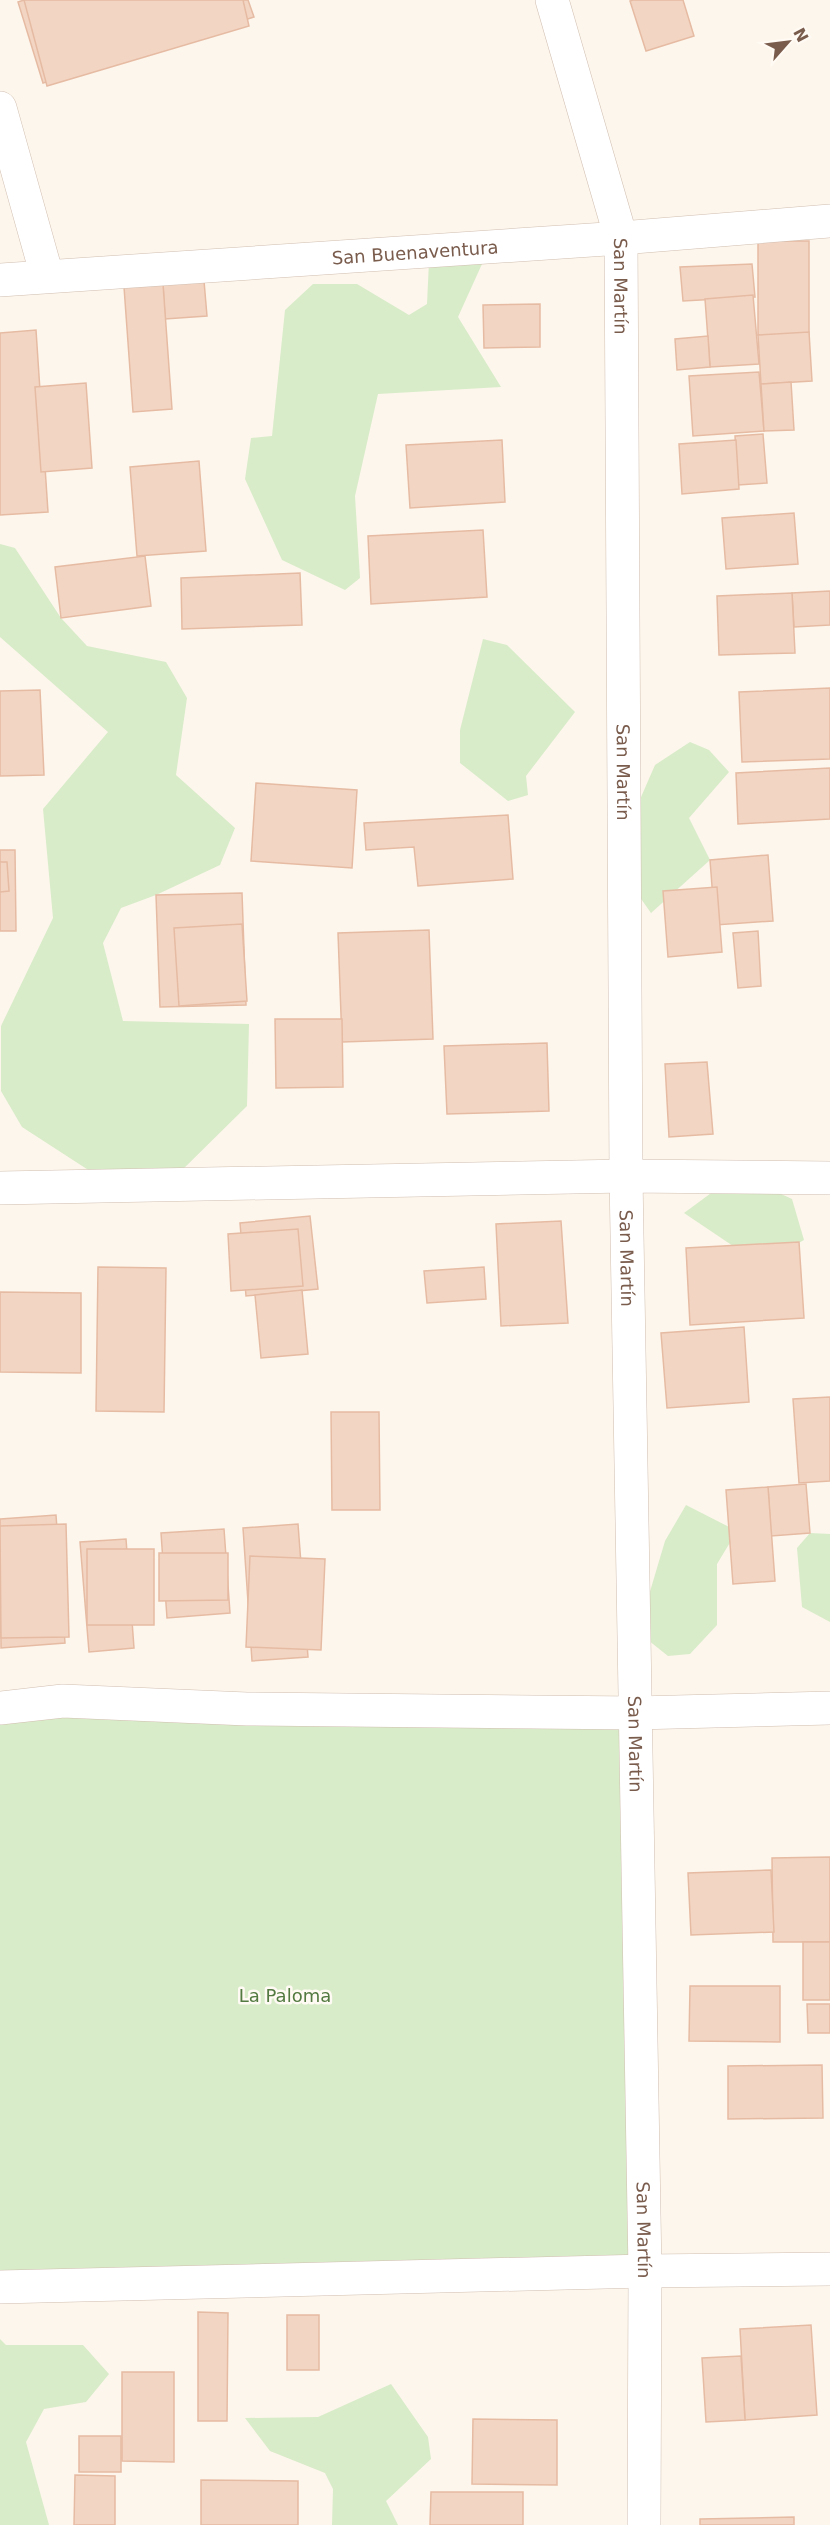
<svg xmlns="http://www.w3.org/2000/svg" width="830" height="2525" font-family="'DejaVu Sans',sans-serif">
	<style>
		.green { fill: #d8ecc9 }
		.building { fill: #f3d5c3; stroke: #e6bba3; stroke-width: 1.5 }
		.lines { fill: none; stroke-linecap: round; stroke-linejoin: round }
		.minor-casing { stroke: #d1beb0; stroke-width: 34 }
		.minor { stroke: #fff; stroke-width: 33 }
		.labels { text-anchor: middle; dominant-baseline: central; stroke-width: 5; stroke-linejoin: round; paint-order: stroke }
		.street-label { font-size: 18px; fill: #7a5c4d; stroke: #fffaf3 }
		.park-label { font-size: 18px; fill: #537a41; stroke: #fffaf3 }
	</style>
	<rect width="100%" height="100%" fill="#fdf6ec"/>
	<g class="green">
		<path d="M 429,261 L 482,264 L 458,317 L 501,387 L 378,394 L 355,496 L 360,578 L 345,590 L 282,560 L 245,479 L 251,438 L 272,436 L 285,310 L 313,284 L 357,284 L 409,315 L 427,304 Z"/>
		<path d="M 0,544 L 15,548 L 61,618 L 87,646 L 166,662 L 187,698 L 176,775 L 235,828 L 220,865 L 156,895 L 121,908 L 103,943 L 123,1021 L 249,1024 L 247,1106 L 175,1177 L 93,1173 L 22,1127 L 1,1091 L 1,1026 L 53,918 L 43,809 L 108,732 L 0,637 Z"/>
		<path d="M 483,639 L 507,645 L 575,712 L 526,776 L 528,795 L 508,801 L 460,763 L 460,730 Z"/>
		<path d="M 690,742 L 709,750 L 729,772 L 689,818 L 710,860 L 651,913 L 618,866 L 631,820 L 655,765 Z"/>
		<path d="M 737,1174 L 792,1199 L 804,1240 L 770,1259 L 739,1250 L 684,1213 Z"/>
		<path d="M 686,1505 L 737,1531 L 717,1564 L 717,1625 L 690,1654 L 668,1656 L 638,1632 L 665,1541 Z"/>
		<path d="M 810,1533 L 830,1534 L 830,1622 L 802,1607 L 797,1548 Z"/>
		<path d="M 0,1708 L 636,1713 L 645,2271 L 0,2287 Z"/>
		<path d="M 0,2339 L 6,2345 L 83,2345 L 109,2374 L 86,2402 L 44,2409 L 26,2442 L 49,2525 L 0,2525 Z"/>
		<path d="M 391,2384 L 428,2437 L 431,2459 L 386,2501 L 398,2525 L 332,2525 L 333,2489 L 325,2473 L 270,2451 L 245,2418 L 318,2417 Z"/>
	</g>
	<g class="building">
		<path d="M 24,0 L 248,0 L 254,17 L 43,83 L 18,2 Z"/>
		<path d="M 24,0 L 243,0 L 249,26 L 47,86 Z"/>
		<path d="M 633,0 L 683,0 L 694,36 L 646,51 L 630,1 Z"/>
		<rect x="758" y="241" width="51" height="94"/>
		<path d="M 752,264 L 755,297 L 683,301 L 680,267 Z"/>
		<path d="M 204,281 L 207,316 L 165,319 L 163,284 Z"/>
		<path d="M 163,284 L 172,409 L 133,412 L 124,287 Z"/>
		<path d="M 753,295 L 759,364 L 710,367 L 705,299 Z"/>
		<path d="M 540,304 L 540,347 L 484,348 L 483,305 Z"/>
		<path d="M 36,330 L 48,512 L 0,515 L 0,333 Z"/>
		<path d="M 809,332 L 812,381 L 761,384 L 758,335 Z"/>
		<path d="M 708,336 L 710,367 L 677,370 L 675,339 Z"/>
		<path d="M 759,372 L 764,431 L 693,436 L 689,376 Z"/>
		<path d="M 791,382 L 794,430 L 764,431 L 761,384 Z"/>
		<path d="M 86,383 L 92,468 L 41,472 L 35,387 Z"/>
		<path d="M 763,434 L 767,483 L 738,485 L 735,436 Z"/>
		<path d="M 502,440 L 505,502 L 410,508 L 406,445 Z"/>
		<path d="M 736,440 L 739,489 L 682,494 L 679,444 Z"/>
		<path d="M 199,461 L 206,551 L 137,556 L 130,467 Z"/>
		<path d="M 794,513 L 798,564 L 726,569 L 722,518 Z"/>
		<path d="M 483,530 L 487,597 L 371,604 L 368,536 Z"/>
		<path d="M 145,556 L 151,606 L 61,618 L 55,567 Z"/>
		<path d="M 300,573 L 302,625 L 182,629 L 181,578 Z"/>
		<path d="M 830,591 L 830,625 L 794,627 L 792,593 Z"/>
		<path d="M 792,593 L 795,653 L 719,655 L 717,596 Z"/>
		<path d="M 830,688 L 830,759 L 742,762 L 739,692 Z"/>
		<path d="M 40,690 L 44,775 L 0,776 L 0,691 Z"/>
		<path d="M 830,768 L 830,819 L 738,824 L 736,773 Z"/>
		<path d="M 256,783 L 357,790 L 352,868 L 251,861 Z"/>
		<path d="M 508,815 L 513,879 L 418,886 L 414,847 L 366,850 L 364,823 Z"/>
		<path d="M 0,850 L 15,850 L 16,931 L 0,931 Z"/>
		<path d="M 768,855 L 773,921 L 715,925 L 710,860 Z"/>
		<path d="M 0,862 L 7,862 L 9,891 L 0,892 Z"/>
		<path d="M 717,887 L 722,952 L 668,957 L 663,891 Z"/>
		<path d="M 242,893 L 246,1005 L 160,1007 L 156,895 Z"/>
		<path d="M 242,924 L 247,1001 L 179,1006 L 174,928 Z"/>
		<path d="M 429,930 L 433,1039 L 342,1042 L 338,933 Z"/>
		<path d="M 758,931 L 761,986 L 738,988 L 733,933 Z"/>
		<path d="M 275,1019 L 342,1019 L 343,1087 L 276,1088 Z"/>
		<path d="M 547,1043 L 549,1111 L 447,1114 L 444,1046 Z"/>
		<path d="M 707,1062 L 713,1134 L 669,1137 L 665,1064 Z"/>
		<path d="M 310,1216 L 318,1289 L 246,1296 L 240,1223 Z"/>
		<path d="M 561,1221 L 568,1323 L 501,1326 L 496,1224 Z"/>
		<path d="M 298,1229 L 303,1286 L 231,1291 L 228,1234 Z"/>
		<path d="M 799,1242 L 804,1318 L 690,1325 L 686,1248 Z"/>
		<path d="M 98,1267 L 166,1268 L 164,1412 L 96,1411 Z"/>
		<path d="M 484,1267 L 486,1299 L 427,1303 L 424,1271 Z"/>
		<path d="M 302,1290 L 308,1354 L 261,1358 L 255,1295 Z"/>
		<path d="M 0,1292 L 81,1293 L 81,1373 L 0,1372 Z"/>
		<path d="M 744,1327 L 749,1402 L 667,1408 L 661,1333 Z"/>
		<path d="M 830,1397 L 830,1481 L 799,1483 L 793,1399 Z"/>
		<path d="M 331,1412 L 379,1412 L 380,1510 L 332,1510 Z"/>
		<path d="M 806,1484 L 810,1533 L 771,1536 L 768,1487 Z"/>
		<path d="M 768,1487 L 775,1581 L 733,1584 L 726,1490 Z"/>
		<path d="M 56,1515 L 65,1643 L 1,1648 L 0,1519 Z"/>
		<path d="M 66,1524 L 69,1637 L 1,1638 L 0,1526 Z"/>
		<path d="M 298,1524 L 308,1657 L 252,1661 L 243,1528 Z"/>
		<path d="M 224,1529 L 230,1613 L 167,1618 L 161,1533 Z"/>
		<path d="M 126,1539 L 134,1648 L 89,1652 L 80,1542 Z"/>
		<rect x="87" y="1549" width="67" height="76"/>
		<path d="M 159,1553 L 228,1553 L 228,1600 L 159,1601 Z"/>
		<path d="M 250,1556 L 325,1559 L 321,1650 L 246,1647 Z"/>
		<path d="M 830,1857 L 830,1942 L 773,1942 L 772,1858 Z"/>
		<path d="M 771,1870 L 774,1932 L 691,1935 L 688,1873 Z"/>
		<rect x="803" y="1942" width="27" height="58"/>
		<path d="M 690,1986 L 780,1986 L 780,2042 L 689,2041 Z"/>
		<path d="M 807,2004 L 830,2004 L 830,2033 L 808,2033 Z"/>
		<path d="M 822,2065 L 823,2118 L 728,2119 L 728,2066 Z"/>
		<path d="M 198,2312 L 228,2313 L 227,2421 L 198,2421 Z"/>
		<rect x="287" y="2315" width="32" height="55"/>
		<path d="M 811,2325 L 817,2415 L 745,2420 L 740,2329 Z"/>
		<path d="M 741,2356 L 745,2420 L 706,2422 L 702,2358 Z"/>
		<path d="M 122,2372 L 174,2372 L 174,2462 L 122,2461 Z"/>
		<path d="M 473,2419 L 557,2420 L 557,2485 L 472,2484 Z"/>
		<rect x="79" y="2436" width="42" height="36"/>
		<path d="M 75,2475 L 115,2476 L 115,2525 L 74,2525 Z"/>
		<path d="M 201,2480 L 298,2481 L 298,2525 L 201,2525 Z"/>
		<path d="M 431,2492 L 523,2492 L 523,2525 L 430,2525 Z"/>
		<path d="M 794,2517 L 794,2525 L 700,2525 L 700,2519 Z"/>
	</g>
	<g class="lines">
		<g class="minor-casing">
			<g id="minor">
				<path id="s1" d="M 552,0 L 621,238 L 626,1176 L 645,2271 L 644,2525"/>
				<path d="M 0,108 L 47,276"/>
				<path id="s2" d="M 0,280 L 621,238 L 830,221"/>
				<path d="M 0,1188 L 626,1176 L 830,1178"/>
				<path d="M 0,1708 L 63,1701 L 247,1709 L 636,1713 L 830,1708"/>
				<path d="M 0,2287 L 645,2271 L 830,2269"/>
			</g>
		</g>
		<use href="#minor" class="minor"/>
	</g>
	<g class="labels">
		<g class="street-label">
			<text stroke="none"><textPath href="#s2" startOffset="416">San Buenaventura</textPath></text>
			<text stroke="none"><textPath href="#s1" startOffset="296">San Martín</textPath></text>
			<text stroke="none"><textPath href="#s1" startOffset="782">San Martín</textPath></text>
			<text stroke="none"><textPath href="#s1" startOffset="1268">San Martín</textPath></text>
			<text stroke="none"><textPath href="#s1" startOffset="1754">San Martín</textPath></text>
			<text stroke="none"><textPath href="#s1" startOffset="2240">San Martín</textPath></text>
		</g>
		<g class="park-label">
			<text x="285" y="1995">La Paloma</text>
		</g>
	</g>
	<g transform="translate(788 42) rotate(62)" stroke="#fffaf3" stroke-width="4.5" paint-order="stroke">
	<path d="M0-4.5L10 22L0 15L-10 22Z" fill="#7a5c4d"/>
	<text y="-9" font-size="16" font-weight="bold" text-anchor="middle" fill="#7a5c4d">N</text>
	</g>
</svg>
